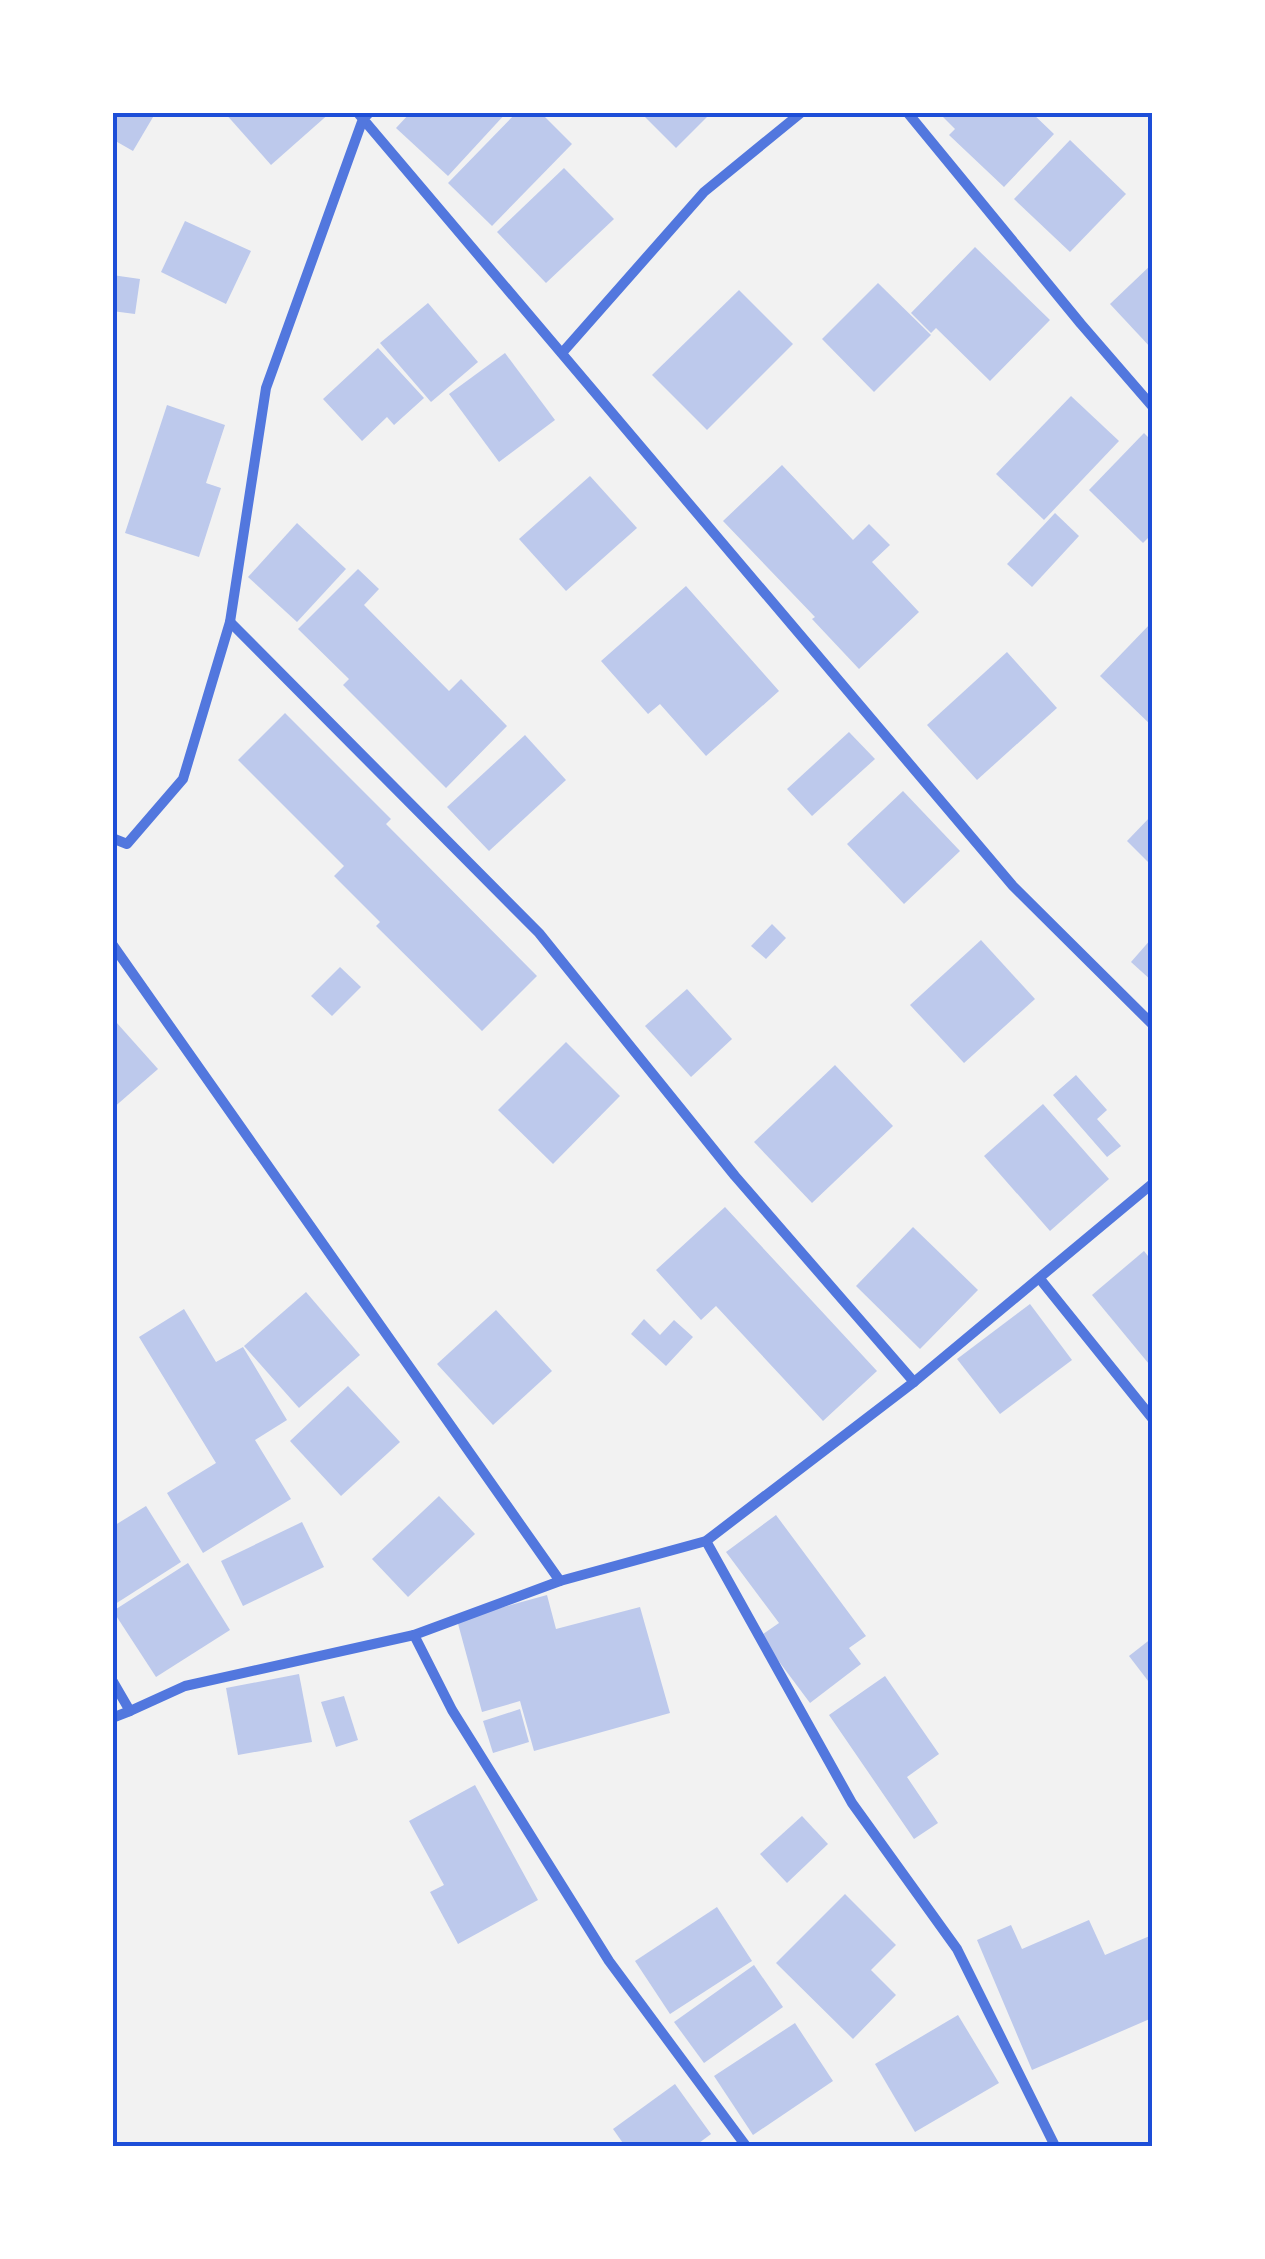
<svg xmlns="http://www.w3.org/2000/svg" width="1265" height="2259" font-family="'Roboto Condensed',sans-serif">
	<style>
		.building { fill: #bdc9ec }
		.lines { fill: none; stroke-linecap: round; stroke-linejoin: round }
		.minor { stroke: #5277de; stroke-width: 10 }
		.neatline { fill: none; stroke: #1d4ed8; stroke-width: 4 }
	</style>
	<rect width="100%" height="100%" fill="#f2f2f2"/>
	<g class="building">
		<path d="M 117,112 L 156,112 L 133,151 L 112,139 L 112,121 Z"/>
		<path d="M 224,112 L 331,112 L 271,165 Z"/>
		<path d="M 411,112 L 507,112 L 448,176 L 396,128 Z"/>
		<path d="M 517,112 L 540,112 L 572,144 L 492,226 L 448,183 Z"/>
		<path d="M 640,112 L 712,112 L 676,148 Z"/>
		<path d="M 938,112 L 1031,112 L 1054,134 L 1004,187 L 949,135 L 955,129 Z"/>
		<path d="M 1070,140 L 1126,194 L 1070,252 L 1014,199 Z"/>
		<path d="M 564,168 L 614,219 L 546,283 L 497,232 Z"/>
		<path d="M 185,221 L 251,251 L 226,304 L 161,272 Z"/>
		<path d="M 975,247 L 1050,320 L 990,381 L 936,328 L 931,333 L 911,313 Z"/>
		<path d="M 1152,264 L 1152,349 L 1110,304 Z"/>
		<path d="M 112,275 L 140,279 L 135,314 L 112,311 Z"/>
		<path d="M 878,283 L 931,335 L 874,392 L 822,339 Z"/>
		<path d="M 739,290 L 793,344 L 707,430 L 652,375 Z"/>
		<path d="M 428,303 L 478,362 L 431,402 L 380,343 Z"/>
		<path d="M 378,348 L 424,398 L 394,425 L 387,417 L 362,441 L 323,399 Z"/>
		<path d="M 505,353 L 555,420 L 499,462 L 449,394 Z"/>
		<path d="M 1071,396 L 1119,441 L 1044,520 L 996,474 Z"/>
		<path d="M 167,405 L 225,425 L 206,483 L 221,488 L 199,557 L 125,533 Z"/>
		<path d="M 1144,433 L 1152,441 L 1152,534 L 1143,543 L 1089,490 Z"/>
		<path d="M 782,465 L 853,540 L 869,524 L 890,545 L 872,562 L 919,612 L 859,669 L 812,619 L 815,617 L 723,521 Z"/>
		<path d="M 590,476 L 637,528 L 566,591 L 519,539 Z"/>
		<path d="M 1055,513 L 1079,536 L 1032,587 L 1007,564 Z"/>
		<path d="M 297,523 L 346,569 L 297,622 L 248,577 Z"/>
		<path d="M 358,569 L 379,589 L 364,605 L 449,691 L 461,679 L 507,726 L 446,788 L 343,685 L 349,679 L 298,629 Z"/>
		<path d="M 686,586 L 779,691 L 706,756 L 660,704 L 648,714 L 601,661 Z"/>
		<path d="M 1152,622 L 1152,726 L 1100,676 Z"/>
		<path d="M 1007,652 L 1057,708 L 977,780 L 927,725 Z"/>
		<path d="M 285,713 L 391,819 L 386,824 L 537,976 L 482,1031 L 376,926 L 380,922 L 334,876 L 344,866 L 238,760 Z"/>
		<path d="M 849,732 L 875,759 L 812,816 L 787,789 Z"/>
		<path d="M 525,735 L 566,780 L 489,851 L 447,807 Z"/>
		<path d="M 903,791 L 960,851 L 904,904 L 847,844 Z"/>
		<path d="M 1152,815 L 1152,866 L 1127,841 Z"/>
		<path d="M 772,924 L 786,938 L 766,959 L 751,946 Z"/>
		<path d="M 1152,938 L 1152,981 L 1131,962 Z"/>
		<path d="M 981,940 L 1035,999 L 964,1063 L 910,1005 Z"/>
		<path d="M 340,967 L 361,987 L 332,1016 L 311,996 Z"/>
		<path d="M 687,989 L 732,1039 L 691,1077 L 645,1026 Z"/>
		<path d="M 116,1022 L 158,1069 L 112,1109 L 112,1025 Z"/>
		<path d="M 566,1042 L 620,1096 L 553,1164 L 498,1110 Z"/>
		<path d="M 835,1065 L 893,1126 L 812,1203 L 754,1142 Z"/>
		<path d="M 1076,1075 L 1107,1110 L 1097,1119 L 1121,1146 L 1107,1157 L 1053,1095 Z"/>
		<path d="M 1043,1104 L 1109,1179 L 1050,1231 L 984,1156 Z"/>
		<path d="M 725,1207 L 877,1371 L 823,1421 L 716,1306 L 701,1320 L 656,1270 Z"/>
		<path d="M 913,1227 L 978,1290 L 920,1349 L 856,1286 Z"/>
		<path d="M 1144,1251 L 1152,1261 L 1152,1361 L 1149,1364 L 1092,1295 Z"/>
		<path d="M 306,1292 L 360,1355 L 299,1408 L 244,1346 Z"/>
		<path d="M 1030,1304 L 1072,1360 L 1000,1414 L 957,1359 Z"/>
		<path d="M 184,1309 L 216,1362 L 243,1347 L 287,1420 L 255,1440 L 291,1499 L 203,1553 L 167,1493 L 216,1463 L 139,1337 Z"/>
		<path d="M 496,1310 L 552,1371 L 493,1425 L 437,1364 Z"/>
		<path d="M 644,1319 L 660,1335 L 674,1320 L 693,1337 L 666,1366 L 631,1334 Z"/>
		<path d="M 348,1386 L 400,1442 L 341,1496 L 290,1441 Z"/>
		<path d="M 439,1496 L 475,1534 L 408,1597 L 372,1559 Z"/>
		<path d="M 146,1506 L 181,1562 L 112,1606 L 112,1527 Z"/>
		<path d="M 776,1515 L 866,1636 L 849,1648 L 861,1664 L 810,1703 L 760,1636 L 779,1623 L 726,1552 Z"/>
		<path d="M 302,1522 L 324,1567 L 243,1606 L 221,1561 Z"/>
		<path d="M 188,1563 L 230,1630 L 156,1677 L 113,1611 Z"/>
		<path d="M 547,1595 L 556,1629 L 640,1607 L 670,1713 L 534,1751 L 520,1701 L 482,1712 L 457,1620 Z"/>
		<path d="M 1152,1638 L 1152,1686 L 1129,1656 Z"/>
		<path d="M 299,1674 L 312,1742 L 238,1755 L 226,1688 Z"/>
		<path d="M 885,1676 L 939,1754 L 907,1777 L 938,1823 L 914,1839 L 829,1715 Z"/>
		<path d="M 344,1696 L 358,1740 L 336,1747 L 321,1702 Z"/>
		<path d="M 520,1709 L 529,1742 L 493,1753 L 483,1721 Z"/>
		<path d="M 475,1785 L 538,1900 L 458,1944 L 430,1892 L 444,1885 L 409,1821 Z"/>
		<path d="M 802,1816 L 828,1844 L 787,1883 L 760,1854 Z"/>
		<path d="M 845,1894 L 896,1945 L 871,1970 L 896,1995 L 853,2039 L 776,1963 Z"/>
		<path d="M 717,1907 L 752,1961 L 670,2014 L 635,1961 Z"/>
		<path d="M 1089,1920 L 1105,1955 L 1152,1935 L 1152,2018 L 1032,2070 L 977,1940 L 1011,1925 L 1022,1949 Z"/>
		<path d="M 754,1965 L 783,2007 L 704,2063 L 674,2022 Z"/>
		<path d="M 958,2015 L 999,2083 L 915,2132 L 875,2064 Z"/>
		<path d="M 795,2023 L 833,2081 L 753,2135 L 714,2076 Z"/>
		<path d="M 675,2084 L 711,2134 L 695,2146 L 625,2146 L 613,2129 Z"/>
	</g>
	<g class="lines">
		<g class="minor">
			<path d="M 370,112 L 363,119 L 1013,886 L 1152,1024"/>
			<path d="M 907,112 L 1081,324 L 1152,406"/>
			<path d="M 562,353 L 704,192 L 802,112"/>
			<path d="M 230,622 L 539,933 L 735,1176 L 914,1382"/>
			<path d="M 112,838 L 127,844 L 183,779 L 230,622 L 266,388 L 363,119 L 357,112"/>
			<path d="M 112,944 L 560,1581 L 414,1635 L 185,1686 L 130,1711 L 112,1680"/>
			<path d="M 1040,1279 L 1152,1418"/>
			<path d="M 706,1541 L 852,1803 L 957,1949 L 1055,2146"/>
			<path d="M 560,1581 L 706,1541 L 914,1382 L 1152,1184"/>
			<path d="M 414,1635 L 452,1710 L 609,1961 L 746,2146"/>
			<path d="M 112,1718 L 130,1711"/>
		</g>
	</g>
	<rect width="1265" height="2259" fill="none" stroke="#ffffff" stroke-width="230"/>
	<rect x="115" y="115" width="1035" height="2029" class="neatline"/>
</svg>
